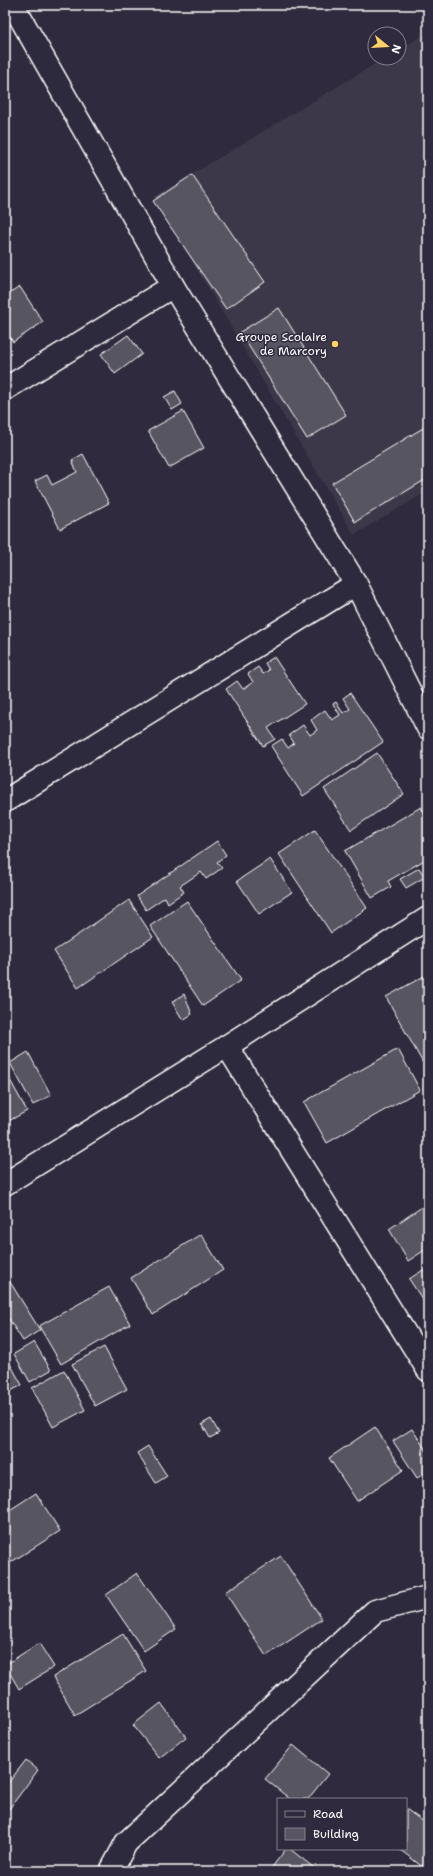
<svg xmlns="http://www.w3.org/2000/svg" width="433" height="1876" font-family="'Shantell Sans',sans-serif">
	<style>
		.built { fill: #3c3749 }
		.building { fill: #595564; stroke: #fff }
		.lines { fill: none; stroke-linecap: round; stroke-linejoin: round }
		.minor-casing { stroke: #fff; stroke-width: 25 }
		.minor { stroke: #2f2a3d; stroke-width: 22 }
		.poi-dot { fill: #ffd166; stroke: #2f2a3d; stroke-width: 1.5 }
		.labels { text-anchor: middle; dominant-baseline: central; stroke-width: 3; stroke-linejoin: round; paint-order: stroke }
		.poi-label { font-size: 12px; fill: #fff; stroke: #2f2a3d; text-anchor: end }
	</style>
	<rect width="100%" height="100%" fill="#2f2a3d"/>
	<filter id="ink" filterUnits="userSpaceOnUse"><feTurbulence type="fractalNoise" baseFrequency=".025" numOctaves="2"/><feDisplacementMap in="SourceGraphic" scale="8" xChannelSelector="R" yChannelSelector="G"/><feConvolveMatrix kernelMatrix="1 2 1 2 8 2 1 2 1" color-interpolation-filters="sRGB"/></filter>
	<g filter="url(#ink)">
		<path class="built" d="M 428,32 L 428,491 L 354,535 L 154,197 L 385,58 L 399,58 L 399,50 Z"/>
		<g class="building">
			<path d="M 192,175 L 265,282 L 226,309 L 153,201 Z"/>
			<path d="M 20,287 L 43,322 L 13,342 L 5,330 L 5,296 Z"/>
			<path d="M 279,308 L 346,415 L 307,439 L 240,332 Z"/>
			<path d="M 128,335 L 142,354 L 115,374 L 101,354 Z"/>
			<path d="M 175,391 L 182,404 L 172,410 L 164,397 Z"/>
			<path d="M 183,411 L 204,448 L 169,468 L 148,431 Z"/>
			<path d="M 428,425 L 428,478 L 355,522 L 332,483 Z"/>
			<path d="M 83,454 L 109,503 L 60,529 L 35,481 L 47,475 L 52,485 L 77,472 L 72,460 Z"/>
			<path d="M 274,657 L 305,704 L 268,728 L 275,739 L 263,746 L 226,689 L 237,681 L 243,689 L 253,682 L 248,674 L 258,667 L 263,674 L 269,670 L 265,663 Z"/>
			<path d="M 350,693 L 383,742 L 303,796 L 271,746 L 282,739 L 288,748 L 294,743 L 289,735 L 303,725 L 310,735 L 317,730 L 311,720 L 325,710 L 332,720 L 340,715 L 333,704 L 336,702 L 343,713 L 350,709 L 343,698 Z"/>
			<path d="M 377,753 L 404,794 L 351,830 L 324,789 Z"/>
			<path d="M 421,807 L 428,819 L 428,858 L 388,881 L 391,887 L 372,898 L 345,851 Z"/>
			<path d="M 315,830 L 367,908 L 331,933 L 279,854 Z"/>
			<path d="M 217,841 L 226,855 L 217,862 L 222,868 L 206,879 L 201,872 L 180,886 L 184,892 L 168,903 L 165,897 L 146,910 L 137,896 Z"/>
			<path d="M 270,859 L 292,892 L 259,914 L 237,881 Z"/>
			<path d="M 419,868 L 425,877 L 406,888 L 400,879 Z"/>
			<path d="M 129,900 L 153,937 L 78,988 L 54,951 Z"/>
			<path d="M 187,901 L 241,980 L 203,1006 L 150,926 Z"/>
			<path d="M 426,975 L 428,979 L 428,1072 L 386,997 Z"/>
			<path d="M 184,994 L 192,1014 L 183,1020 L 172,1002 Z"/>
			<path d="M 398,1049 L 420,1090 L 327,1143 L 304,1102 Z"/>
			<path d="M 28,1052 L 51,1095 L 33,1105 L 10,1063 Z"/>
			<path d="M 5,1071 L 27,1111 L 5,1123 Z"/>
			<path d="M 428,1203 L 428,1248 L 408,1261 L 389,1229 Z"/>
			<path d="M 201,1234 L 223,1270 L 153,1315 L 131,1278 Z"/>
			<path d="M 428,1267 L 428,1308 L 409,1279 Z"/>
			<path d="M 5,1274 L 40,1330 L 23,1341 L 5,1313 Z"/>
			<path d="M 109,1287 L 130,1324 L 61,1364 L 39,1326 Z"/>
			<path d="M 34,1342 L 51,1370 L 30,1382 L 14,1354 Z"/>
			<path d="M 104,1347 L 127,1389 L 95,1406 L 72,1364 Z"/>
			<path d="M 5,1355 L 22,1385 L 5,1394 Z"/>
			<path d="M 64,1370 L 85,1410 L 53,1427 L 32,1388 Z"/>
			<path d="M 211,1419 L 219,1433 L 210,1438 L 202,1424 Z"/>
			<path d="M 375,1427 L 403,1470 L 357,1501 L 329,1458 Z"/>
			<path d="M 412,1429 L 428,1453 L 428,1471 L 417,1478 L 393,1441 Z"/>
			<path d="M 148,1446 L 167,1476 L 156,1483 L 137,1453 Z"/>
			<path d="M 36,1493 L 60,1531 L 5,1566 L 5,1513 Z"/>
			<path d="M 281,1556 L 322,1619 L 266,1656 L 225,1592 Z"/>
			<path d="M 137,1573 L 176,1629 L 144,1651 L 106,1595 Z"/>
			<path d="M 123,1634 L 146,1671 L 75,1715 L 53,1677 Z"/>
			<path d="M 39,1643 L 54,1667 L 19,1689 L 5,1665 Z"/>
			<path d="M 161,1703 L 186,1737 L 159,1758 L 133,1725 Z"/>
			<path d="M 293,1745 L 328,1774 L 308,1799 L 290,1799 L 265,1779 Z"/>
			<path d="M 26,1760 L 38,1770 L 6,1813 L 5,1787 Z"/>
			<path d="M 406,1809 L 428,1825 L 428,1871 L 399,1849 L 406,1849 Z"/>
			<path d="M 286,1849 L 290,1849 L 318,1871 L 269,1871 Z"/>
		</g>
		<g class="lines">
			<g class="minor-casing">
				<g id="minor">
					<path d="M 13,5 L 173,286 L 356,584 L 428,728"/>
					<path d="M 5,389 L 173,286"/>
					<path d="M 5,801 L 356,584"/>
					<path d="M 227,1046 L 428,1370"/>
					<path d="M 5,1184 L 227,1046 L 428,918"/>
					<path d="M 111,1871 L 126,1843 L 375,1611 L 428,1597"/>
				</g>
			</g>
			<use href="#minor" class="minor"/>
		</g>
	</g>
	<circle class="poi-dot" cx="335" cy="344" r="4"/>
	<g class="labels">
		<g class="poi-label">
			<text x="327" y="337">Groupe Scolaire<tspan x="327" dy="14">de Marcory</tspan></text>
		</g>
	</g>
	<rect width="433" height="1876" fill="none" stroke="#2f2a3d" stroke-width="20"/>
	<rect x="10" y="10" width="413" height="1856" fill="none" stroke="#fff" stroke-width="1.5" filter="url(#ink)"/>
	<rect x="277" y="1798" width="130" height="52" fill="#2f2a3d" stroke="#827f8b"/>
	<rect x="285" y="1811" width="20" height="6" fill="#2f2a3d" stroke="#827f8b"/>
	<text x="313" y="1818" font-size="12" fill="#ffffff">Road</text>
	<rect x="285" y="1828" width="20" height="12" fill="#595564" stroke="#827f8b"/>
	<text x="313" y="1838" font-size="12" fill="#ffffff">Building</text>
	<g transform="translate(387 46) rotate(108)"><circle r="19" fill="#2f2a3d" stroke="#827f8b"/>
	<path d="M0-3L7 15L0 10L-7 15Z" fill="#ffd166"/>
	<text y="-6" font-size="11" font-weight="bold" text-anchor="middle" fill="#ffffff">N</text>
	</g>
</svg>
